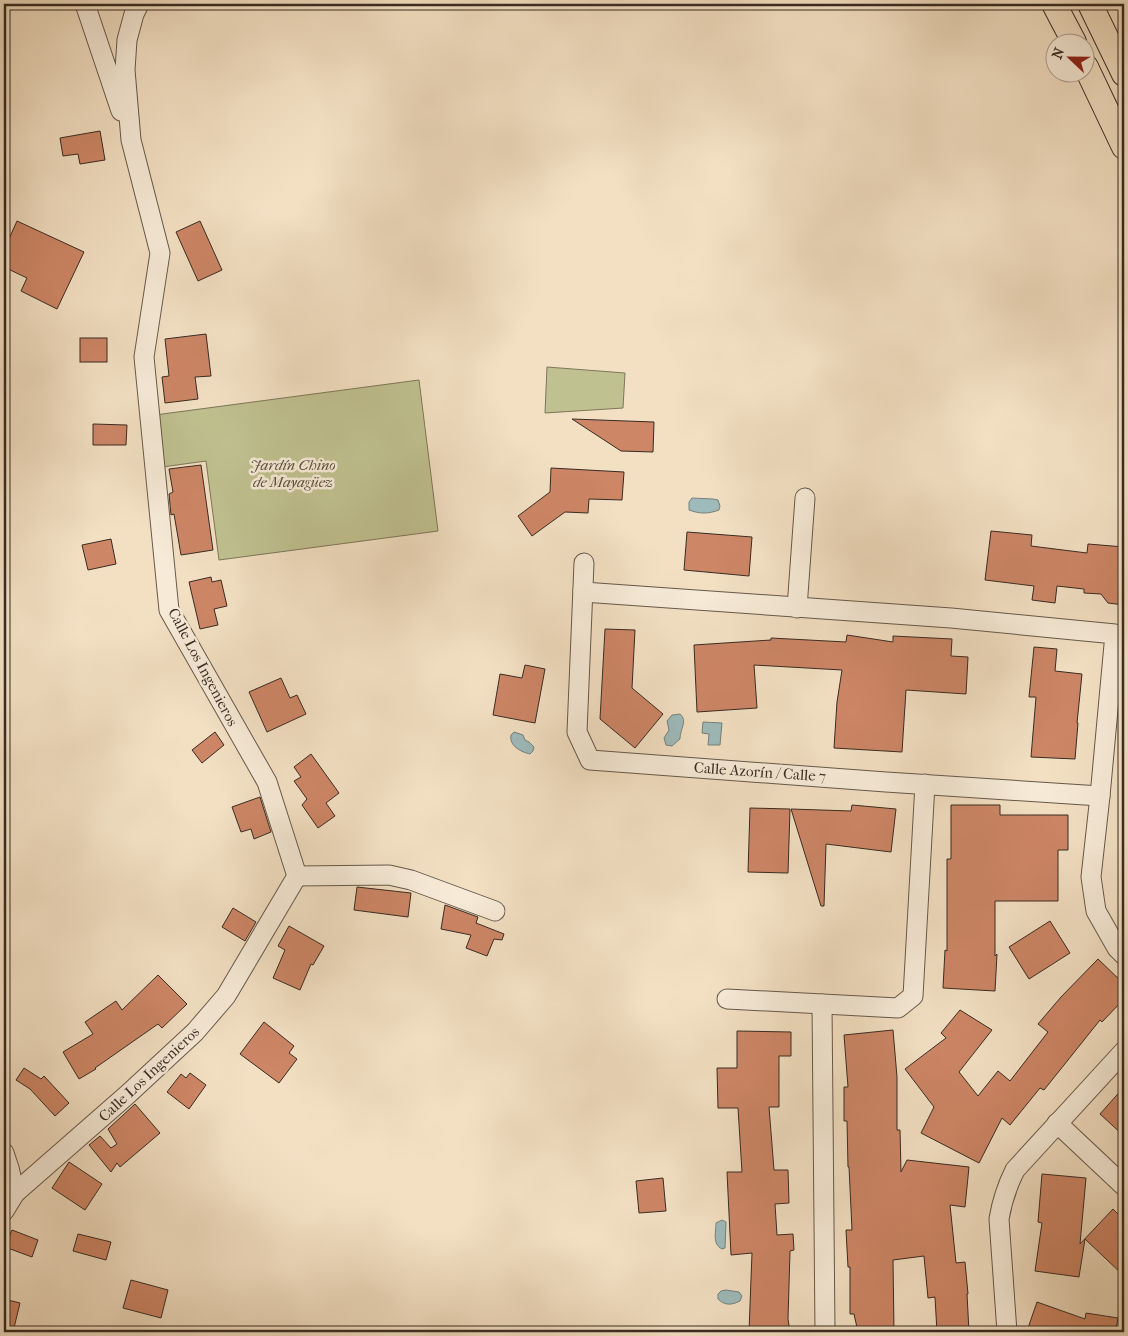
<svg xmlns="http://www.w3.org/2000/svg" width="1128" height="1336" font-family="'IM FELL French Canon',serif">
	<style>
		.green { fill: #c0c190; stroke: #7c765a }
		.water { fill: #9ebbbc; stroke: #75817f }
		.building { fill: #cd8666; stroke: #382b23 }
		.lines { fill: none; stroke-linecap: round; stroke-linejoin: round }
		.minor-casing { stroke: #67584b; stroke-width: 21 }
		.major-casing { stroke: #382b23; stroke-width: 26 }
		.minor { stroke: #f7ebd8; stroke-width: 19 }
		.major { stroke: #f3e0c3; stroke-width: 24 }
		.labels { text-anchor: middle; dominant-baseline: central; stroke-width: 5; stroke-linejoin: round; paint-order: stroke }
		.park-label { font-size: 15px; font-style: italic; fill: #5a503e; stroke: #f7ebd8 }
		.street-label { font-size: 15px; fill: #382b23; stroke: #f7ebd8 }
	</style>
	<rect width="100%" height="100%" fill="#f3e0c3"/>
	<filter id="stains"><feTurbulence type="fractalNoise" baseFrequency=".004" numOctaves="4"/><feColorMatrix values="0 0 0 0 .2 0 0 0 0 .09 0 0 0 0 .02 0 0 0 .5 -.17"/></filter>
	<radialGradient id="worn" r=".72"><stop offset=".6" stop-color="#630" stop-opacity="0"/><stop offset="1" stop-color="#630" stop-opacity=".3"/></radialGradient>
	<g class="green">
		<path d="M 547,367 L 625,373 L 623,408 L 545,413 Z"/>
		<path d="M 419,380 L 438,531 L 219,560 L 206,461 L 162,467 L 155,415 Z"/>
	</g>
	<g class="water">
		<path d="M 692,498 L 713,499 L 718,500 L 720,506 L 719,510 C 708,514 700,514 689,510 L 689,502 Z"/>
		<path d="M 680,714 C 688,721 680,729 680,739 L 672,746 L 666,745 L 664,738 L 669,730 L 667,721 L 672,715 Z"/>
		<path d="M 703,722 L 722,723 L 720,745 L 708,745 L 709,734 L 702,733 Z"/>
		<path d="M 514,732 L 523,735 L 525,740 L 529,742 L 534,747 L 533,751 L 530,754 C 521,752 509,746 511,735 Z"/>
		<path d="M 722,1220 L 726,1222 L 725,1248 L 722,1249 C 712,1244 716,1232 716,1223 Z"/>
		<path d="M 726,1290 L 739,1292 L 742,1296 L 740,1301 C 732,1305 725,1306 718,1299 L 718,1294 L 721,1291 Z"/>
	</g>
	<g class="building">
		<path d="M 100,131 L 105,160 L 80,164 L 78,154 L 63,156 L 60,138 Z"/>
		<path d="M 17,221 L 84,252 L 57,309 L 21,291 L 27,278 L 4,267 L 4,250 Z"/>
		<path d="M 200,221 L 222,270 L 198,281 L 176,232 Z"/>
		<path d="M 206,334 L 211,376 L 195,377 L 198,399 L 165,403 L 162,377 L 169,376 L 165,339 Z"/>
		<rect x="80" y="338" width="27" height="24"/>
		<path d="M 572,419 L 654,422 L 653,452 L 621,451 Z"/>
		<path d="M 93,424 L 127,425 L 126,445 L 93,445 Z"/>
		<path d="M 201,465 L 213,550 L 181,555 L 174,514 L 171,515 L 169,494 L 173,492 L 169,469 Z"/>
		<path d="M 551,468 L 624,472 L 622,500 L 589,499 L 588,513 L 565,512 L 532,536 L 518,516 L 550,492 Z"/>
		<path d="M 991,531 L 1032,535 L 1031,546 L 1087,553 L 1088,544 L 1124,547 L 1124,605 L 1108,603 L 1101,594 L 1084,593 L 1084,589 L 1057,586 L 1055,603 L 1032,600 L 1034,586 L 985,580 Z"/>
		<path d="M 687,532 L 752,537 L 749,576 L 684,570 Z"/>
		<path d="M 111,539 L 116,564 L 88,570 L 82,545 Z"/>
		<path d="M 211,577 L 212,582 L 221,580 L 227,606 L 214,609 L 218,625 L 200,629 L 189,582 Z"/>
		<path d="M 605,629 L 635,630 L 632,688 L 663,714 L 635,748 L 600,719 Z"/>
		<path d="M 847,635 L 893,642 L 893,636 L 952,639 L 951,656 L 968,657 L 966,694 L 906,690 L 902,752 L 834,748 L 837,702 L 842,670 L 754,665 L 757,708 L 697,712 L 694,645 L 771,640 L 771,638 L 846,642 Z"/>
		<path d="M 1034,647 L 1057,649 L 1055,671 L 1082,674 L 1077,723 L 1078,723 L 1075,759 L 1031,757 L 1036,697 L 1029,697 Z"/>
		<path d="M 525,665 L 545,669 L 535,723 L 493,715 L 500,674 L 522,678 Z"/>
		<path d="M 281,678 L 290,698 L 297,695 L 306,714 L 267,732 L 249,692 Z"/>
		<path d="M 215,732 L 224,745 L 202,763 L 192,750 Z"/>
		<path d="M 311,754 L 339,793 L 326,803 L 335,816 L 318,828 L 302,805 L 307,799 L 294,781 L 301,777 L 294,767 Z"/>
		<path d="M 260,797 L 271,832 L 254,839 L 251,829 L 241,832 L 232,807 Z"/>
		<path d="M 852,805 L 896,809 L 891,852 L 826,844 L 824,906 L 821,906 L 791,809 L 851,811 Z"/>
		<path d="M 951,805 L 1000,805 L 1000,815 L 1068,815 L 1068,850 L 1058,850 L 1058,901 L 995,901 L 995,956 L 997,954 L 995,991 L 943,988 L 945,950 L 947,951 L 947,859 L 951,859 Z"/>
		<path d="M 750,808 L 790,809 L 788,873 L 748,872 Z"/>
		<path d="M 357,887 L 411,893 L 408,917 L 354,910 Z"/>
		<path d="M 445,905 L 478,917 L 476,923 L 504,934 L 502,940 L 494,939 L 487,956 L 466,948 L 471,935 L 441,929 Z"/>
		<path d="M 233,908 L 256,922 L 245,941 L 222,927 Z"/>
		<path d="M 1050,921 L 1070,953 L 1029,979 L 1009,947 Z"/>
		<path d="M 289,926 L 324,946 L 313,965 L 311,964 L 300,990 L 273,978 L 285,950 L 278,946 Z"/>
		<path d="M 1098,959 L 1124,984 L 1124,999 L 1102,1022 L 1100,1020 L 1044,1090 L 1040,1088 L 1010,1125 L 1002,1118 L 979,1163 L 921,1133 L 934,1107 L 905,1069 L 946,1038 L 941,1033 L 960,1010 L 992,1030 L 959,1072 L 978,1096 L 998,1071 L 1010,1081 L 1048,1032 L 1038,1024 L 1061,997 Z"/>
		<path d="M 158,975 L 187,1004 L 162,1028 L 158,1024 L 95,1068 L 96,1069 L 79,1079 L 63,1052 L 93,1034 L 85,1022 L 116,1001 L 122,1010 Z"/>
		<path d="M 264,1022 L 294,1046 L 289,1053 L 297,1059 L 279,1083 L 240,1054 Z"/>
		<path d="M 893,1030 L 897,1077 L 897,1130 L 900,1130 L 901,1172 L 907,1160 L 969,1167 L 965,1207 L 950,1205 L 956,1263 L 965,1262 L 968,1294 L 967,1294 L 969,1332 L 937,1332 L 935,1297 L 928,1298 L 924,1256 L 893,1260 L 894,1332 L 858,1332 L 854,1314 L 850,1314 L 850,1267 L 848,1267 L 846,1230 L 852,1230 L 849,1167 L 848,1167 L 847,1121 L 844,1121 L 844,1087 L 848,1087 L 844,1035 Z"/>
		<path d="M 737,1031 L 791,1032 L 791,1056 L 779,1056 L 779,1107 L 769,1107 L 774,1170 L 788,1170 L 789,1203 L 775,1204 L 777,1235 L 793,1234 L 794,1250 L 790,1251 L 788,1319 L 790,1332 L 749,1332 L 752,1253 L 731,1255 L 727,1172 L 742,1172 L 738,1108 L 718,1108 L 717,1068 L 737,1068 Z"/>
		<path d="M 24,1068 L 41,1079 L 44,1076 L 69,1103 L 55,1116 L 30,1089 L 16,1080 Z"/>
		<path d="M 190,1073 L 206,1085 L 189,1109 L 167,1092 L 181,1074 L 186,1078 Z"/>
		<path d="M 1124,1087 L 1124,1136 L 1100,1114 Z"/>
		<path d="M 135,1104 L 160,1133 L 120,1167 L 117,1163 L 111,1172 L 89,1145 L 100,1136 L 111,1148 L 117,1144 L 108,1129 Z"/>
		<path d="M 69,1162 L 102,1184 L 85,1210 L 52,1188 Z"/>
		<path d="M 1042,1174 L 1086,1178 L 1080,1244 L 1113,1209 L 1124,1220 L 1124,1276 L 1085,1239 L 1079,1277 L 1035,1271 L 1042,1223 L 1038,1222 Z"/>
		<path d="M 663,1178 L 666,1211 L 639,1213 L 636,1181 Z"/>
		<path d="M 12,1230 L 38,1240 L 32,1257 L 5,1247 Z"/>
		<path d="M 78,1234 L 111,1242 L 106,1260 L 73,1251 Z"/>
		<path d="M 131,1280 L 168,1290 L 161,1318 L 123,1308 Z"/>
		<path d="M 4,1299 L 20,1303 L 13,1332 L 4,1332 Z"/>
		<path d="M 1037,1302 L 1085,1319 L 1086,1313 L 1118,1318 L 1116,1329 L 1117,1330 L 1117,1332 L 1040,1332 L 1028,1328 Z"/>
	</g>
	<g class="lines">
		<g class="minor-casing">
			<g id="minor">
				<path d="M 85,4 L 121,111"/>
				<path d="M 584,563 L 577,732 L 590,760 L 886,782 L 1100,796"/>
				<path d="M 583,592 L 951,618 L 1115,634 L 1100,796 L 1091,877 L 1096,911 L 1117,948 L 1124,955"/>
				<path d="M 797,608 L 805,498"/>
				<path d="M 297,876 L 389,875 L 411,880 L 495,911"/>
				<path d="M 727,999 L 898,1008 L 913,996 L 925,784"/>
				<path d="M 822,1004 L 825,1332"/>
				<path d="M 1057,1123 L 1124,1186"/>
				<path d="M 4,1153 L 9,1168 L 15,1193"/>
				<path d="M 4,1211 L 15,1193 L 127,1095 L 195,1032 L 226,996 L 297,876 L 267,782 L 169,610 L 144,357 L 160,253 L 131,140 L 125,70 L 127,40 L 134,14 L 139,4"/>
				<path d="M 1007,1332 L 999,1219 C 1002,1201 1007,1186 1015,1170 L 1124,1051"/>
			</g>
		</g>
		<g class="major-casing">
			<g id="major">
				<path d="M 1054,4 L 1074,42"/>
				<path d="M 1090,4 L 1124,74"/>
				<path d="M 1086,67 L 1124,147"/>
			</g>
		</g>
		<use href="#minor" class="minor"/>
		<use href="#major" class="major"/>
	</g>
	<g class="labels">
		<g class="park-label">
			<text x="293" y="465">Jardín Chino<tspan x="293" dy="17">de Mayagüez</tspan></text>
		</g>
		<g class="street-label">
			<text transform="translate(203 667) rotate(62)">Calle Los Ingenieros</text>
			<text transform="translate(760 772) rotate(4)">Calle Azorín / Calle 7</text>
			<text transform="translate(149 1074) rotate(-43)">Calle Los Ingenieros</text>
		</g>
	</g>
	<rect width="1128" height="1336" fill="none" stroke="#f3e0c3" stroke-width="20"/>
	<rect x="5" y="5" width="1118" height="1326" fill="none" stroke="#382b23" stroke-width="2.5"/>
	<rect x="10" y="10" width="1108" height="1316" fill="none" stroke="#382b23"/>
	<g transform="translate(1070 58) rotate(292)"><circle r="24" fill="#f7ebd8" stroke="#ab9e90"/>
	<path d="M0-4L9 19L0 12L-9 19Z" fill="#8f2418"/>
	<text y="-8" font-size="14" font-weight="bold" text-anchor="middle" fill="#382b23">N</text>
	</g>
	<rect width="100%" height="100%" filter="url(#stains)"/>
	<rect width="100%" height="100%" fill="url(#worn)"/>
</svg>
